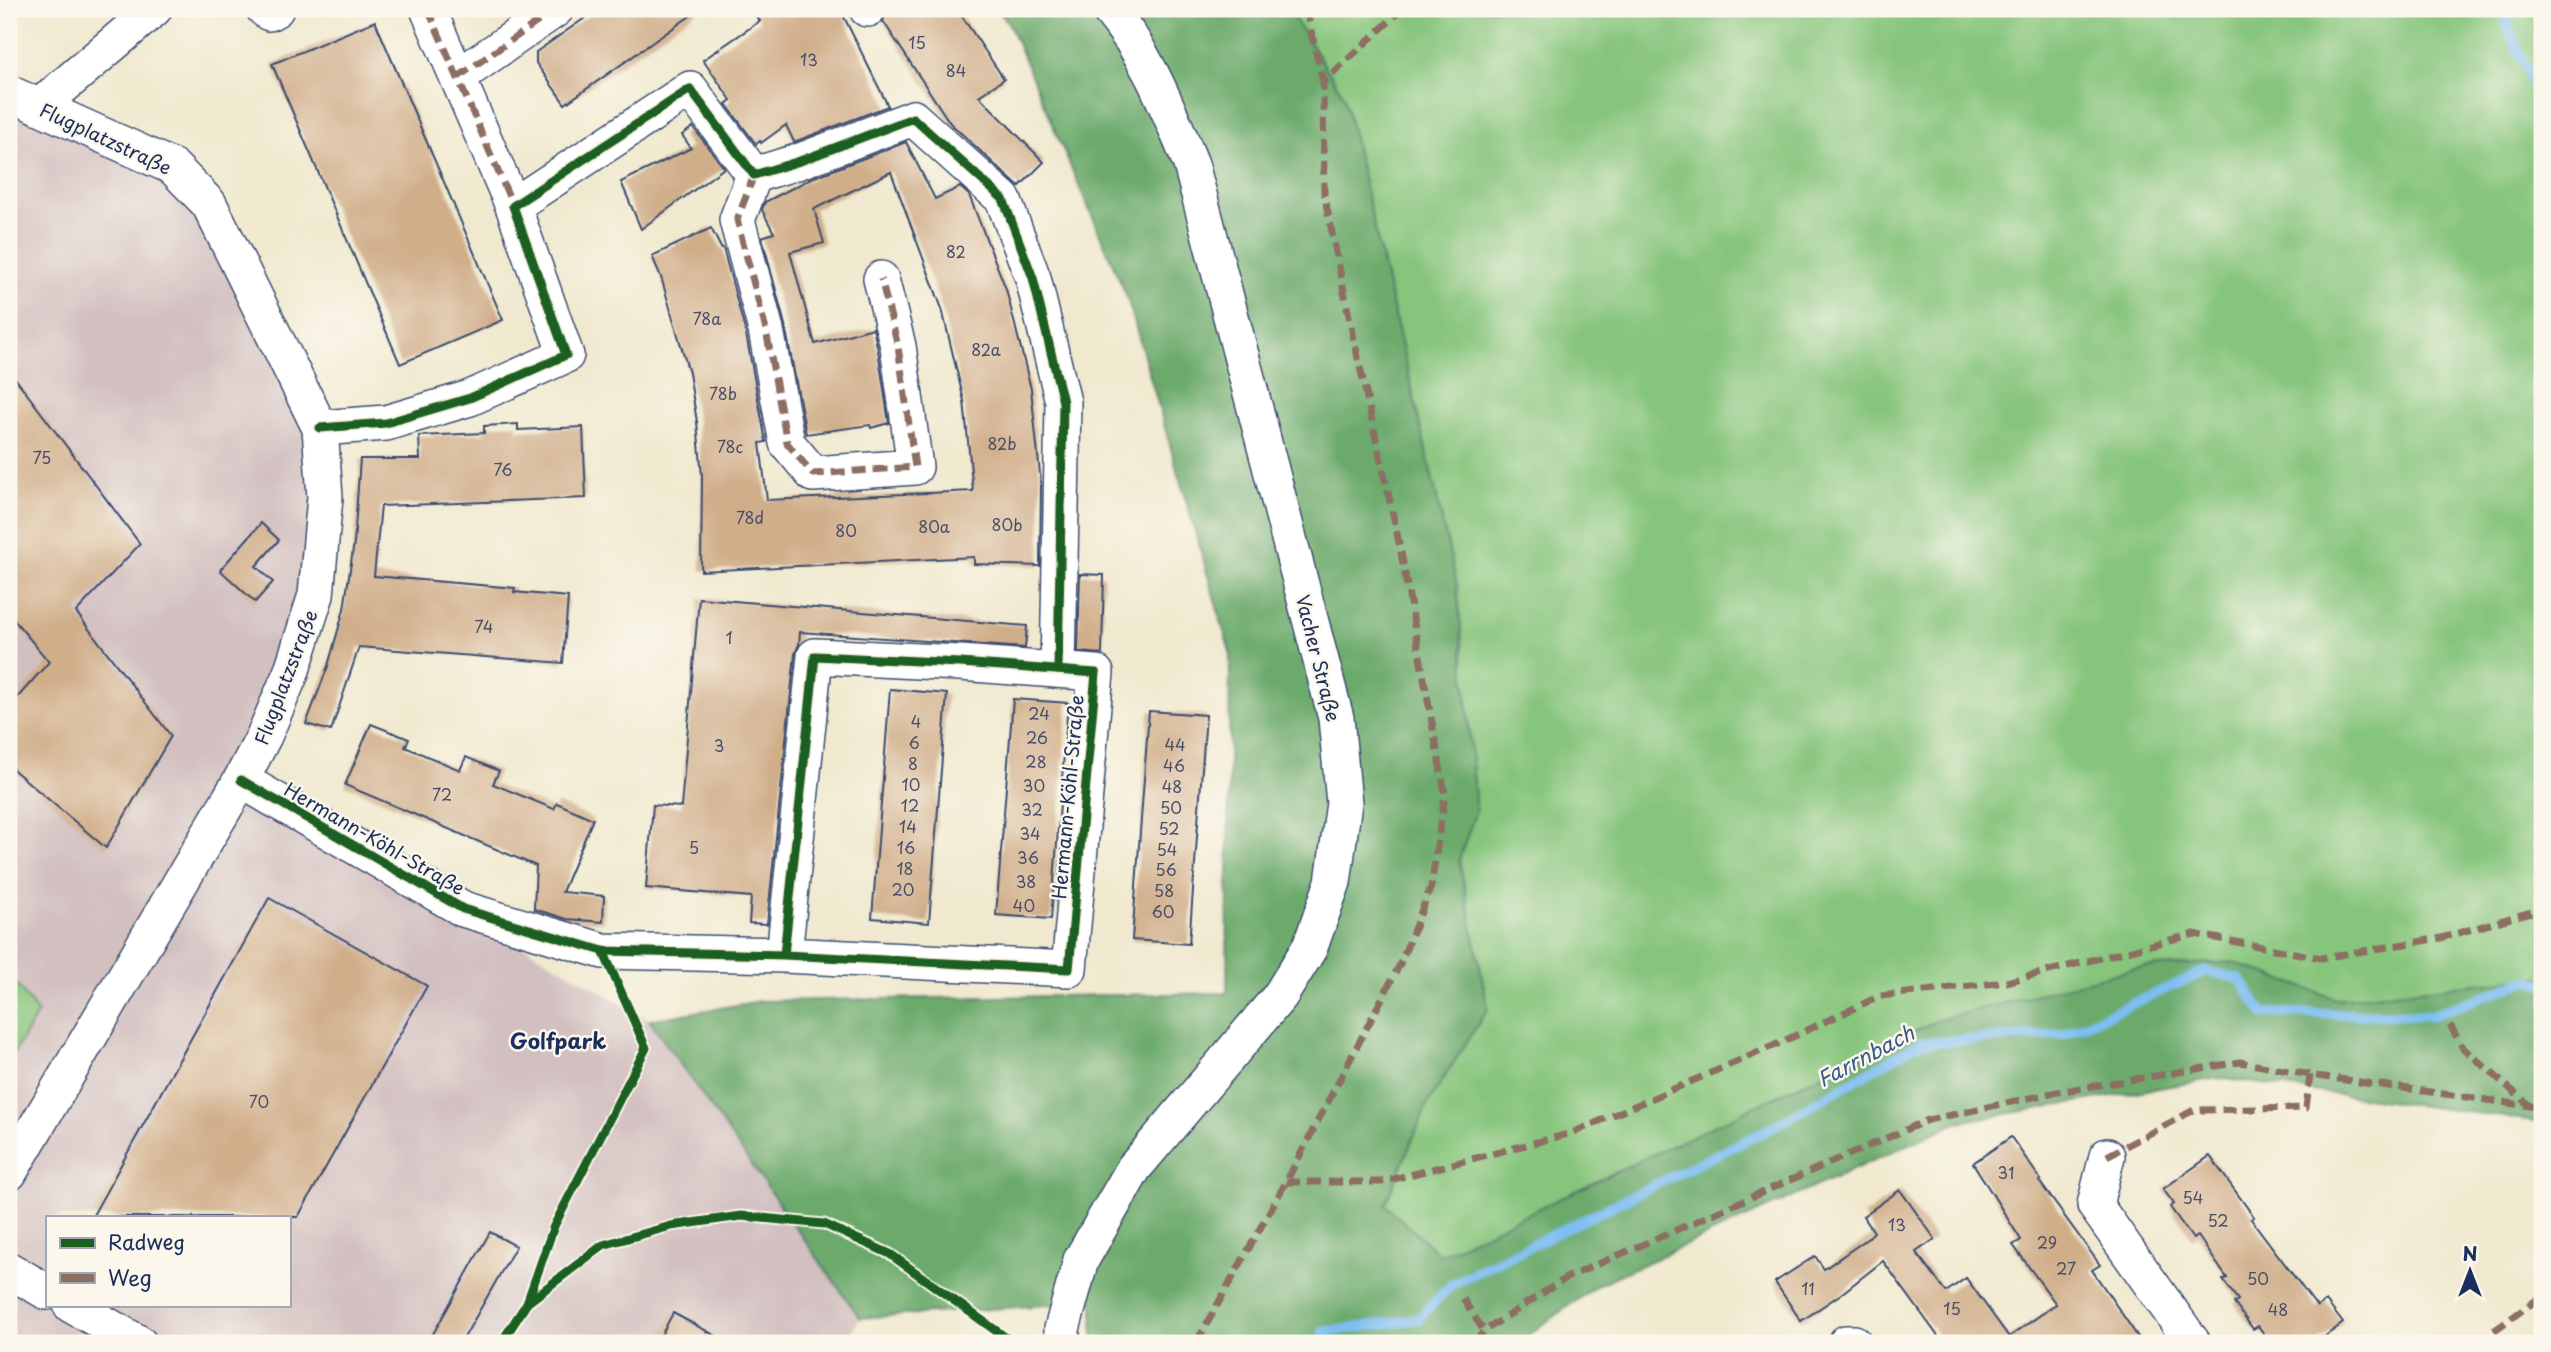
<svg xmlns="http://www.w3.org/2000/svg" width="2551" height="1352" font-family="'Playpen Sans',sans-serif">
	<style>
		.industrial { fill: #d2bfc0; fill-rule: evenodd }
		.green { fill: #86c57c; stroke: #507a6d; stroke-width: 2 }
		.forest { fill: #6caa6c; stroke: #446c65; stroke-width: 2 }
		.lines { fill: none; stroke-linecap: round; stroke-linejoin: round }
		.stream { stroke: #7dbef2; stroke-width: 10 }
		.building { fill: #d0ae8a }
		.minor-casing { stroke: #3b4b6f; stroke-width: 38 }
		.minor { stroke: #fff; stroke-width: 35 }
		.quiet { stroke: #8d6e63; stroke-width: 7; stroke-dasharray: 14 7; stroke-linecap: butt }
		.cycleway-casing { stroke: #fbf7ec; stroke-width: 13 }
		.cycleway { stroke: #1b5e20; stroke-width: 9 }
		.labels { text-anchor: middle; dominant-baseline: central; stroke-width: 5; stroke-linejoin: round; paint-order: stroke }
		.number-label { font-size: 16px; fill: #484f69 }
		.street-label { font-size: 19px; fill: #1b2f5e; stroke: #fbf7ec }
		.neighbourhood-label { font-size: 21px; font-weight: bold; fill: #1b2f5e; stroke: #fbf7ec }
		.water-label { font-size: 21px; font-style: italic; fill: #385a8a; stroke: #fbf7ec }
	</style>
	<rect width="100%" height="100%" fill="#fbf7ec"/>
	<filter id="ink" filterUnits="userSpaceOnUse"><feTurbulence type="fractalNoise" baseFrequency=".0143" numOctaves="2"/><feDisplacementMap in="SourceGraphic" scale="14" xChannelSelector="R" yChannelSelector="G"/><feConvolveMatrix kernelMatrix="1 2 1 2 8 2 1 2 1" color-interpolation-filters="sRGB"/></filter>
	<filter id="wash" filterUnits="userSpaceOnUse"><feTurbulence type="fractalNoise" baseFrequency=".00686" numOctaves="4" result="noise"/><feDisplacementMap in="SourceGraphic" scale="28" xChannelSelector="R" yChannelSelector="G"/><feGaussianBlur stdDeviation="1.57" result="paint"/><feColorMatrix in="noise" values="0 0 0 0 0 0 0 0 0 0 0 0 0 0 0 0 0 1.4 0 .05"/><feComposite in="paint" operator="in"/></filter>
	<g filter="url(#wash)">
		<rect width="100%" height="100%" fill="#f0e9cf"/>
		<path class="industrial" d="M 9,93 L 173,167 L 320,428 L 316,595 L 241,780 L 649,1020 L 860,1318 L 846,1343 L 9,1343 L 9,1061 L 38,1013 L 9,974 ZM 47,1217 L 289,1217 L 289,1305 L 47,1305 Z"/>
		<g class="green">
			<path d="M 1288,9 L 2542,9 L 2542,977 L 2336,999 L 2232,962 L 1938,1020 L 1440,1256 L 1385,1205 L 1427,1105 L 1488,1008 L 1459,860 L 1476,810 L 1457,585 L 1344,96 Z"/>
			<path d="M 9,974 L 38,1013 L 9,1061 Z"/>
		</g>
		<path class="forest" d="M 997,9 L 1288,9 L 1344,96 L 1457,585 L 1476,810 L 1459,860 L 1488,1008 L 1427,1105 L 1385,1205 L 1440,1255 L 1938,1020 L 2141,967 L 2232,962 L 2336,999 L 2542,977 L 2542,1122 L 2218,1078 L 1958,1122 L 1599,1284 L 1517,1343 L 1093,1343 L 1093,1302 L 860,1318 L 649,1020 L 761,1001 L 1227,993 L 1230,652 L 1127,297 L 1009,24 Z"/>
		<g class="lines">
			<g class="stream">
				<path d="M 2501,9 L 2542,107"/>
				<path d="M 1329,1343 L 1323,1332 L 1418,1319 L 1452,1284 L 1769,1129 L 1920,1043 L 2064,1034 L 2206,971 L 2240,979 L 2263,1013 L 2433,1015 L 2528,980 L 2542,984"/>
			</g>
		</g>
		<g id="blocks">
			<g class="building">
				<path d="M 598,9 L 700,9 L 565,104 L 536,63 L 536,52 Z"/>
				<path d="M 751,9 L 840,9 L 888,106 L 794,142 L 786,125 L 761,143 L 760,141 L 756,144 L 726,104 L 731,100 L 703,60 L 760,21 Z"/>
				<path d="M 888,9 L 957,9 L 1004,79 L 979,96 L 1044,162 L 1019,187 L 950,123 L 883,21 Z"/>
				<path d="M 375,21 L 503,320 L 400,364 L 272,64 Z"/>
				<path d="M 693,127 L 724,168 L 641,229 L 621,182 L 691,148 L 682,135 Z"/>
				<path d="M 906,142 L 935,199 L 960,187 L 969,195 L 1006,289 L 1031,389 L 1041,484 L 1040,566 L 974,564 L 974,557 L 701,571 L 702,476 L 697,422 L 689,373 L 661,277 L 652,256 L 711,228 L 721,248 L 723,248 L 746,334 L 766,442 L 760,443 L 767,500 L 973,491 L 964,401 L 942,309 L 891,172 L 814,209 L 824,243 L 790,252 L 815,344 L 873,328 L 878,350 L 889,423 L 871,428 L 870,425 L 806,434 L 785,325 L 762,237 L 774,233 L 762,210 L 765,202 L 812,178 Z"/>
				<path d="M 9,370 L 140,544 L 76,612 L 171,736 L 106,848 L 9,766 L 9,707 L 49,662 L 9,614 Z"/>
				<path d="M 518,424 L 518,430 L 583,427 L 586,498 L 381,506 L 374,576 L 515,588 L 514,592 L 568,597 L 563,663 L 359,647 L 331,731 L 306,724 L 328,666 L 344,609 L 354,543 L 360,459 L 420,459 L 419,436 L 484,433 L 484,426 Z"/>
				<path d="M 261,523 L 279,540 L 256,566 L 273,582 L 255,602 L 220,570 Z"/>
				<path d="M 1080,574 L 1104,575 L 1102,654 L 1078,652 Z"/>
				<path d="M 699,598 L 1027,626 L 1025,648 L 800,632 L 799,644 L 795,654 L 767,924 L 749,923 L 751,897 L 646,888 L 653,805 L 681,807 Z"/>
				<path d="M 890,689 L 947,694 L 929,923 L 872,918 Z"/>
				<path d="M 1013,699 L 1068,703 L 1051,919 L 996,915 Z"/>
				<path d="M 1149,711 L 1206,715 L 1189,944 L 1132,940 Z"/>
				<path d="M 371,724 L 409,739 L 405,747 L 460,770 L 466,757 L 499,771 L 493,784 L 554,809 L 557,803 L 593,819 L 562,892 L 604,896 L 603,922 L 567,919 L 534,909 L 536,866 L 345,785 Z"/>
				<path d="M 269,898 L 427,986 L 298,1217 L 92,1217 Z"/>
				<path d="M 2011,1137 L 2041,1180 L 2039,1181 L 2100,1265 L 2092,1270 L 2142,1343 L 1943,1343 L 1883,1261 L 1841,1294 L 1801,1321 L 1775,1282 L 1815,1256 L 1824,1269 L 1867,1239 L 1874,1232 L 1863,1216 L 1900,1190 L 1935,1239 L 1916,1252 L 1946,1292 L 1966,1278 L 2009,1337 L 2056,1304 L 2013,1245 L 2021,1240 L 1973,1163 Z"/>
				<path d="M 2210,1156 L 2254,1217 L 2251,1219 L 2317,1307 L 2326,1301 L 2343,1323 L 2316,1343 L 2271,1343 L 2258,1326 L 2253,1329 L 2234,1303 L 2238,1300 L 2223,1280 L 2227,1278 L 2198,1236 L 2193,1239 L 2170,1207 L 2174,1204 L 2163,1189 Z"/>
				<path d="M 490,1232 L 516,1246 L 461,1343 L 428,1343 Z"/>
				<path d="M 673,1313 L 729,1343 L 657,1343 Z"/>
			</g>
		</g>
	</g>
	<g filter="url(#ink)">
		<use href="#blocks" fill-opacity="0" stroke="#3b4b6f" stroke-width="2"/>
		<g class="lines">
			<g class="minor-casing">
				<g id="minor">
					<path d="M 264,9 L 269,13 L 276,9"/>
					<path d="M 428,9 L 513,206"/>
					<path d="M 867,9 L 868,9"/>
					<path d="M 458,77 L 556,9"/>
					<path d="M 9,93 L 173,167 L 209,204 L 320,428 L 325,497 L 316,595 L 291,673 L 264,736 L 241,780 L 9,1173"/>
					<path d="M 40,106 L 154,9"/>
					<path d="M 754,175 L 737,220 L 766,330 L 787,443 L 813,474 L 915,467 L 898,346 L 881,279"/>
					<path d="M 320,428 L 386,423 L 470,398 L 566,355 L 513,206 L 690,89 L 754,175 L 800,161 L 913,118 L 1003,199 L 1033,278 L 1063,402 L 1058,670"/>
					<path d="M 241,780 L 463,909 L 603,951 L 784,955 L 815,656 L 960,663 L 1096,673 L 1069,969 L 784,955"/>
					<path d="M 2107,1156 L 2095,1205 L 2193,1343"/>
					<path d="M 9,1270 L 47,1292"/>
					<path d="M 71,1305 L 139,1343"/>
					<path d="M 1062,1343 L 1062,1329 L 1081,1260 L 1134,1168 L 1280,996 L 1310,947 L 1333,882 L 1344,803 L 1336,718 L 1191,164 C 1167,107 1149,57 1109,9"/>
					<path d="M 1846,1343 L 1854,1343"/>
				</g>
			</g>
			<use href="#minor" class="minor"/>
			<g class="quiet">
				<path d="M 264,9 L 269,13 L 276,9"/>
				<path d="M 428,9 L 513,206"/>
				<path d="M 867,9 L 868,9"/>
				<path d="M 1306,9 L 1323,82"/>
				<path d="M 458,77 L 556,9"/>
				<path d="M 754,175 L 737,220 L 766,330 L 787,443 L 813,474 L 915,467 L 898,346 L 881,279"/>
				<path d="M 2450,1025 L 2463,1048 L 2530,1106 L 2542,1107"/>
				<path d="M 2107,1156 L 2194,1110 L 2306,1108 L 2310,1075"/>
				<path d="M 1286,1182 L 1382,1182 L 1572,1133 L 1773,1046 L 1880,996 L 2006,982 L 2194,934 L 2321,958 L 2441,938 L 2542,909"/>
				<path d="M 1463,1299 L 1484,1331"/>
				<path d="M 1196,1343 L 1286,1182 L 1400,964 L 1431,887 L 1445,794 L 1400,547 L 1351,326 L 1324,193 L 1323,82 L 1395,16 L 1400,9"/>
				<path d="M 1474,1343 L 1484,1331 L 1566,1278 L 1928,1120 L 2057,1092 L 2240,1062 L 2310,1075 L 2530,1106"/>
				<path d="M 2477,1343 L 2542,1296"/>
			</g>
			<g class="cycleway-casing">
				<g id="cycleway">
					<path d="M 320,428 L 386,423 L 470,398 L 566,355 L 513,206 L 690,89 L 754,175 L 800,161 L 913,118 L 1003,199 L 1033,278 L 1063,402 L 1058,670"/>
					<path d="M 241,780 L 463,909 L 603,951 L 784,955 L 815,656 L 960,663 L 1096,673 L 1069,969 L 784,955"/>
					<path d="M 527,1303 L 554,1226 L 646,1048 L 603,951"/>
					<path d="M 501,1343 L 527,1303 L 603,1245 L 671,1226 L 741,1216 L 824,1224 L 890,1254 L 1013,1343"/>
				</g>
			</g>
			<use href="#cycleway" class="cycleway"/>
		</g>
	</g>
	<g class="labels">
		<g class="number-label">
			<text x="917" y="42">15</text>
			<text x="809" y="59">13</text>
			<text x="956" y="70">84</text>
			<text x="956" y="251">82</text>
			<text x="707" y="318">78a</text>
			<text x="986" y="349">82a</text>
			<text x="723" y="393">78b</text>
			<text x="1002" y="443">82b</text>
			<text x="730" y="446">78c</text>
			<text x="42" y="457">75</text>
			<text x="503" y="469">76</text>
			<text x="750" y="517">78d</text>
			<text x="1007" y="524">80b</text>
			<text x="934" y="526">80a</text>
			<text x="846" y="530">80</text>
			<text x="484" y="626">74</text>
			<text x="729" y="637">1</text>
			<text x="1039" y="713">24</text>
			<text x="916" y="721">4</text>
			<text x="1037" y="737">26</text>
			<text x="914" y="742">6</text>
			<text x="1175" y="744">44</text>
			<text x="719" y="745">3</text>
			<text x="1036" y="761">28</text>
			<text x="913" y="763">8</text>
			<text x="1174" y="765">46</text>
			<text x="911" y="784">10</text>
			<text x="1034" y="785">30</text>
			<text x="1172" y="786">48</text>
			<text x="442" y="794">72</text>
			<text x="910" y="805">12</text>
			<text x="1171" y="807">50</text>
			<text x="1032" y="809">32</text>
			<text x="908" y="826">14</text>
			<text x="1169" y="828">52</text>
			<text x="1030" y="833">34</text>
			<text x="694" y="847">5</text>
			<text x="906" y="847">16</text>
			<text x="1167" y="849">54</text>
			<text x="1028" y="857">36</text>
			<text x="905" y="868">18</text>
			<text x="1166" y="869">56</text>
			<text x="1026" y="881">38</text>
			<text x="903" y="889">20</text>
			<text x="1164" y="890">58</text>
			<text x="1024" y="905">40</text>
			<text x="1163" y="911">60</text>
			<text x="259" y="1101">70</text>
			<text x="2006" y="1172">31</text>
			<text x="2193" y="1197">54</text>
			<text x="2218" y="1220">52</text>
			<text x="1897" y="1224">13</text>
			<text x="2047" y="1242">29</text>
			<text x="2066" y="1268">27</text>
			<text x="2258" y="1278">50</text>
			<text x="1808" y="1288">11</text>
			<text x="1952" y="1308">15</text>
			<text x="2278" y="1309">48</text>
		</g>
		<g class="street-label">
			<text transform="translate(106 138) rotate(25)">Flugplatzstraße</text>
			<text transform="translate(1319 658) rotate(76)">Vacher Straße</text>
			<text transform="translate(285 677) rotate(-69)">Flugplatzstraße</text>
			<text transform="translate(1067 797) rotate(-85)">Hermann-Köhl-Straße</text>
			<text transform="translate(375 838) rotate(30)">Hermann-Köhl-Straße</text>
		</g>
		<g class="neighbourhood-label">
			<text x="558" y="1040">Golfpark</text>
		</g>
		<g class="water-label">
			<text transform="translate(1865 1055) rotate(-28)">Farrnbach</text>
		</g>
	</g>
	<rect width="2551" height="1352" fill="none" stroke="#fbf7ec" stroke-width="35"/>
	<rect x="46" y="1216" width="245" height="91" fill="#fbf7ec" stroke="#a1a7b3" stroke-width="2"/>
	<rect x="60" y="1238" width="35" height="10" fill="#1b5e20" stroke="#a1a7b3" stroke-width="2"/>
	<text x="108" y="1250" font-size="21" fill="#1b2f5e">Radweg</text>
	<rect x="60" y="1273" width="35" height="10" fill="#8d6e63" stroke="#a1a7b3" stroke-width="2"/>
	<text x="108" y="1286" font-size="21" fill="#1b2f5e">Weg</text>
	<g transform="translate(2470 1271)" stroke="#fbf7ec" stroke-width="5" paint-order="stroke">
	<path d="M0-5L12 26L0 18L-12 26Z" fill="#1b2f5e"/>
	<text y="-10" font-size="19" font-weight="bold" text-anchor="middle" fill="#1b2f5e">N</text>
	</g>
</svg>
